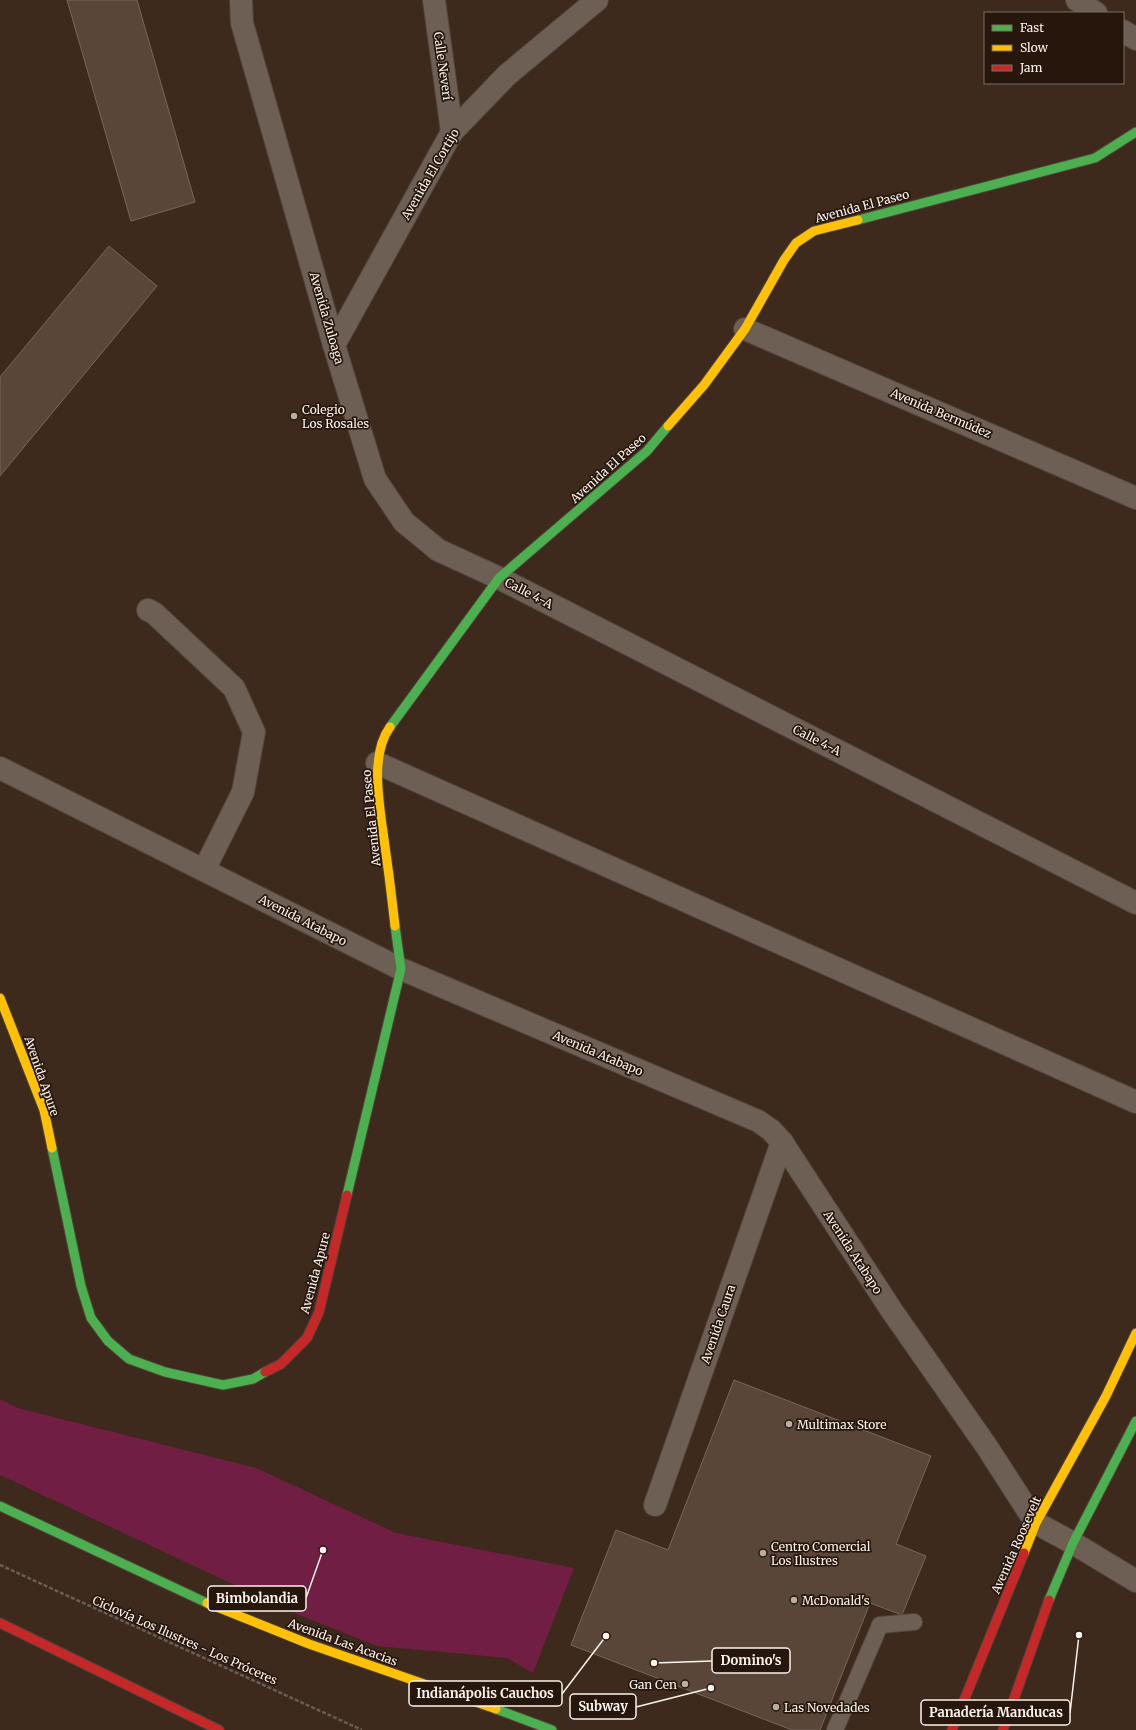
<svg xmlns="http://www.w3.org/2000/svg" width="1136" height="1730" font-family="Merriweather,serif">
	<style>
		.green { fill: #701e43 }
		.building { fill: #594638; stroke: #77675b }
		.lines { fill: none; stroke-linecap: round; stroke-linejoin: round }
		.lane-casing { stroke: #51443c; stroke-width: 18 }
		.street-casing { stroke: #51443c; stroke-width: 24 }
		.fast-casing { stroke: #51443c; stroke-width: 11 }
		.slow-casing { stroke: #51443c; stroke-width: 11 }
		.jam-casing { stroke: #51443c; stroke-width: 11 }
		.path { stroke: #695d54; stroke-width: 2.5; stroke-dasharray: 4 2; stroke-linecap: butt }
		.lane { stroke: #6d5f54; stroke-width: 16 }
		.street { stroke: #6d5f54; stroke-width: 22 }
		.fast { stroke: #4caf50; stroke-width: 9 }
		.slow { stroke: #ffc107; stroke-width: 9 }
		.jam { stroke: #c62828; stroke-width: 9 }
		.poi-dot { fill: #b9ada4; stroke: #26160b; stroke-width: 1.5 }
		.labels { text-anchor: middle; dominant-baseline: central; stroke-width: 3.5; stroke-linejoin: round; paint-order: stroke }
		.street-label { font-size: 12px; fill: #fcf3ed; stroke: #26160b }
		.poi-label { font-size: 12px; fill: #fcf3ed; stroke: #26160b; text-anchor: start }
		.leader { fill: none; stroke: #fcf3ed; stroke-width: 1.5 }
		.callout-dot { fill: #fcf3ed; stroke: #26160b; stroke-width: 1.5 }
		.callout { fill: #26160b; stroke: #fcf3ed; stroke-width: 1.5 }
		.callout-label { font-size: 13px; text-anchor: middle; font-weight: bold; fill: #fcf3ed }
	</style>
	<rect width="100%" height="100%" fill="#3d2a1c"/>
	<path class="green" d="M 0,1399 L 18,1408 L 256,1468 L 396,1533 L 574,1568 L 533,1673 L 507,1658 L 377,1646 L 292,1612 L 0,1475 Z"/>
	<g class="building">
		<path d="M 67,0 L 137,0 L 195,202 L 131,221 Z"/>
		<path d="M 109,246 L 157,286 L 0,476 L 0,377 Z"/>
		<path d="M 734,1380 L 931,1456 L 896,1544 L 926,1556 L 902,1615 L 870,1603 L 820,1730 L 792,1730 L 571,1645 L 616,1530 L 668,1550 Z"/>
	</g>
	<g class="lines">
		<g class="lane-casing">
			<path id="lane" d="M 835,1730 L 880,1625 L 914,1622"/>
		</g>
		<g class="street-casing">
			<g id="street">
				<path d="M 241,0 L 242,23 L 334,345 L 375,479 L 404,522 L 438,550 L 499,578 L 1136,903"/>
				<path d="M 434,0 L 452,132"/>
				<path d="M 1077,0 L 1096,13"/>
				<path d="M 1123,31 L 1136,39"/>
				<path d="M 745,329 L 1136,498"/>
				<path d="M 334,345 L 452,132 L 507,75 L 597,0"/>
				<path d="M 148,610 L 154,613 L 234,688 L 254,732 L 243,792 L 204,870"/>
				<path d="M 377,763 L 1136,1102"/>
				<path d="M 0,768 L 401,969 L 758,1121 L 771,1130 L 782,1142 L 892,1311 L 987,1447 L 1036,1523 L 1073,1543 L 1136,1581"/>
				<path d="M 655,1505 L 782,1142"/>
			</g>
		</g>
		<g class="fast-casing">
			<g id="fast">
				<path d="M 858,220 L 1095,158 L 1136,132"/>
				<path d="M 390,727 L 499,578 L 647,451 L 668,426"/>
				<path d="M 52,1148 L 81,1286 L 91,1318 L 108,1341 L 129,1359 L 165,1372 L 223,1385 L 253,1379 L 265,1372"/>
				<path d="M 347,1195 L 401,969 L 395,926"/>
				<path d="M 0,1506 L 207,1603"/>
				<path d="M 1049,1600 L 1073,1543 L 1136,1421"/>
				<path d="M 496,1709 L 552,1730"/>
			</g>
		</g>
		<g class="slow-casing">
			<g id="slow">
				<path d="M 668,426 L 704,385 L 745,329 L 784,260 L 796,243 L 814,231 L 858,220"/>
				<path d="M 390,727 C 368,757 381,812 385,847 C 389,873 392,900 395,926"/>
				<path d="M 0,998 L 44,1110 L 52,1148"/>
				<path d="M 1024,1553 L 1036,1523 L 1106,1396 L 1136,1333"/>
				<path d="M 207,1603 L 309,1644 L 496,1709"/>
			</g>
		</g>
		<g class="jam-casing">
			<g id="jam">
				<path d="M 265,1372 L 281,1364 L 307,1338 L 319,1312 L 347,1195"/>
				<path d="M 0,1623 L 219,1730"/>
				<path d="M 952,1730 L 1024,1553"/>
				<path d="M 1003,1730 L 1049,1600"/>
			</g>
		</g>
		<path class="path" d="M 0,1565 L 362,1730"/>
		<use href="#lane" class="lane"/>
		<use href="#street" class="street"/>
		<use href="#fast" class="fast"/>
		<use href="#slow" class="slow"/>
		<use href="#jam" class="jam"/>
	</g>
	<g class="poi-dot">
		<circle cx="294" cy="416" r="4"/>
		<circle cx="789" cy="1424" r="4"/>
		<circle cx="763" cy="1553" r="4"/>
		<circle cx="794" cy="1600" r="4"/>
		<circle cx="685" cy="1684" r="4"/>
		<circle cx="776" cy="1707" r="4"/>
	</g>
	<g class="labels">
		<g class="street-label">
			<text transform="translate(443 66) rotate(82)">Calle Neverí</text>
			<text transform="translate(430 174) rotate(-60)">Avenida El Cortijo</text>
			<text transform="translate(862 206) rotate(-15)">Avenida El Paseo</text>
			<text transform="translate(327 318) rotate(74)">Avenida Zuloaga</text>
			<text transform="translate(941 413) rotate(23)">Avenida Bermúdez</text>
			<text transform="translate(608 468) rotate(-42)">Avenida El Paseo</text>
			<text transform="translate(529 593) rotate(27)">Calle 4-A</text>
			<text transform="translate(817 740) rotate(27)">Calle 4-A</text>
			<text transform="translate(371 818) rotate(-96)">Avenida El Paseo</text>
			<text transform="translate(303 920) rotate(27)">Avenida Atabapo</text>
			<text transform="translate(598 1053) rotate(23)">Avenida Atabapo</text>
			<text transform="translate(42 1076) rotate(71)">Avenida Apure</text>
			<text transform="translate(853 1252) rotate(57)">Avenida Atabapo</text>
			<text transform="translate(315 1273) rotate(-75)">Avenida Apure</text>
			<text transform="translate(718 1324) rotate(-71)">Avenida Caura</text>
			<text transform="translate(1016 1545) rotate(-66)">Avenida Roosevelt</text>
			<text transform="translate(185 1640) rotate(24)">Ciclovía Los Ilustres - Los Próceres</text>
			<text transform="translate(343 1642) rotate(20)">Avenida Las Acacias</text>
		</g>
		<g class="poi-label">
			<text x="302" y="409">Colegio<tspan x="302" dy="14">Los Rosales</tspan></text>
			<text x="797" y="1424">Multimax Store</text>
			<text x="771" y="1546">Centro Comercial<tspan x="771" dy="14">Los Ilustres</tspan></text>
			<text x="802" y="1600">McDonald's</text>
			<text x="677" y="1684" text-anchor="end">Gan Cen</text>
			<text x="784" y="1707">Las Novedades</text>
		</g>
	</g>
	<path class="leader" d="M323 1550L306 1598M654 1663L712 1661M606 1636L562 1694M711 1688L636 1707M1079 1635L1070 1713"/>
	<g class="callout-dot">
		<circle cx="323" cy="1550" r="4"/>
		<circle cx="654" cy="1663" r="4"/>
		<circle cx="606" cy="1636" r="4"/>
		<circle cx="711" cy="1688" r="4"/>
		<circle cx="1079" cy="1635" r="4"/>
	</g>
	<g class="callout">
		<rect x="208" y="1586" width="98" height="25" rx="4"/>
		<rect x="712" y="1648" width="78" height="25" rx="4"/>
		<rect x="409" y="1681" width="153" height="25" rx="4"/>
		<rect x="570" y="1694" width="66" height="25" rx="4"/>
		<rect x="921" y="1700" width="149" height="25" rx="4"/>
	</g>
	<g class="callout-label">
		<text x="257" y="1603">Bimbolandia</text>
		<text x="751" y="1665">Domino's</text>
		<text x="485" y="1698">Indianápolis Cauchos</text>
		<text x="603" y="1711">Subway</text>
		<text x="996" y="1717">Panadería Manducas</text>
	</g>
	<rect x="984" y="12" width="140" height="72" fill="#26160b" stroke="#7c6e65"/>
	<rect x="992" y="25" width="20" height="6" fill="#4caf50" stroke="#7c6e65"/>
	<text x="1020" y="32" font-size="12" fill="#fcf3ed">Fast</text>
	<rect x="992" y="45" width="20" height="6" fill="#ffc107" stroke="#7c6e65"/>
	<text x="1020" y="52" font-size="12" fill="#fcf3ed">Slow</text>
	<rect x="992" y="65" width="20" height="6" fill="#c62828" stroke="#7c6e65"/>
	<text x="1020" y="72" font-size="12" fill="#fcf3ed">Jam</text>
</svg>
